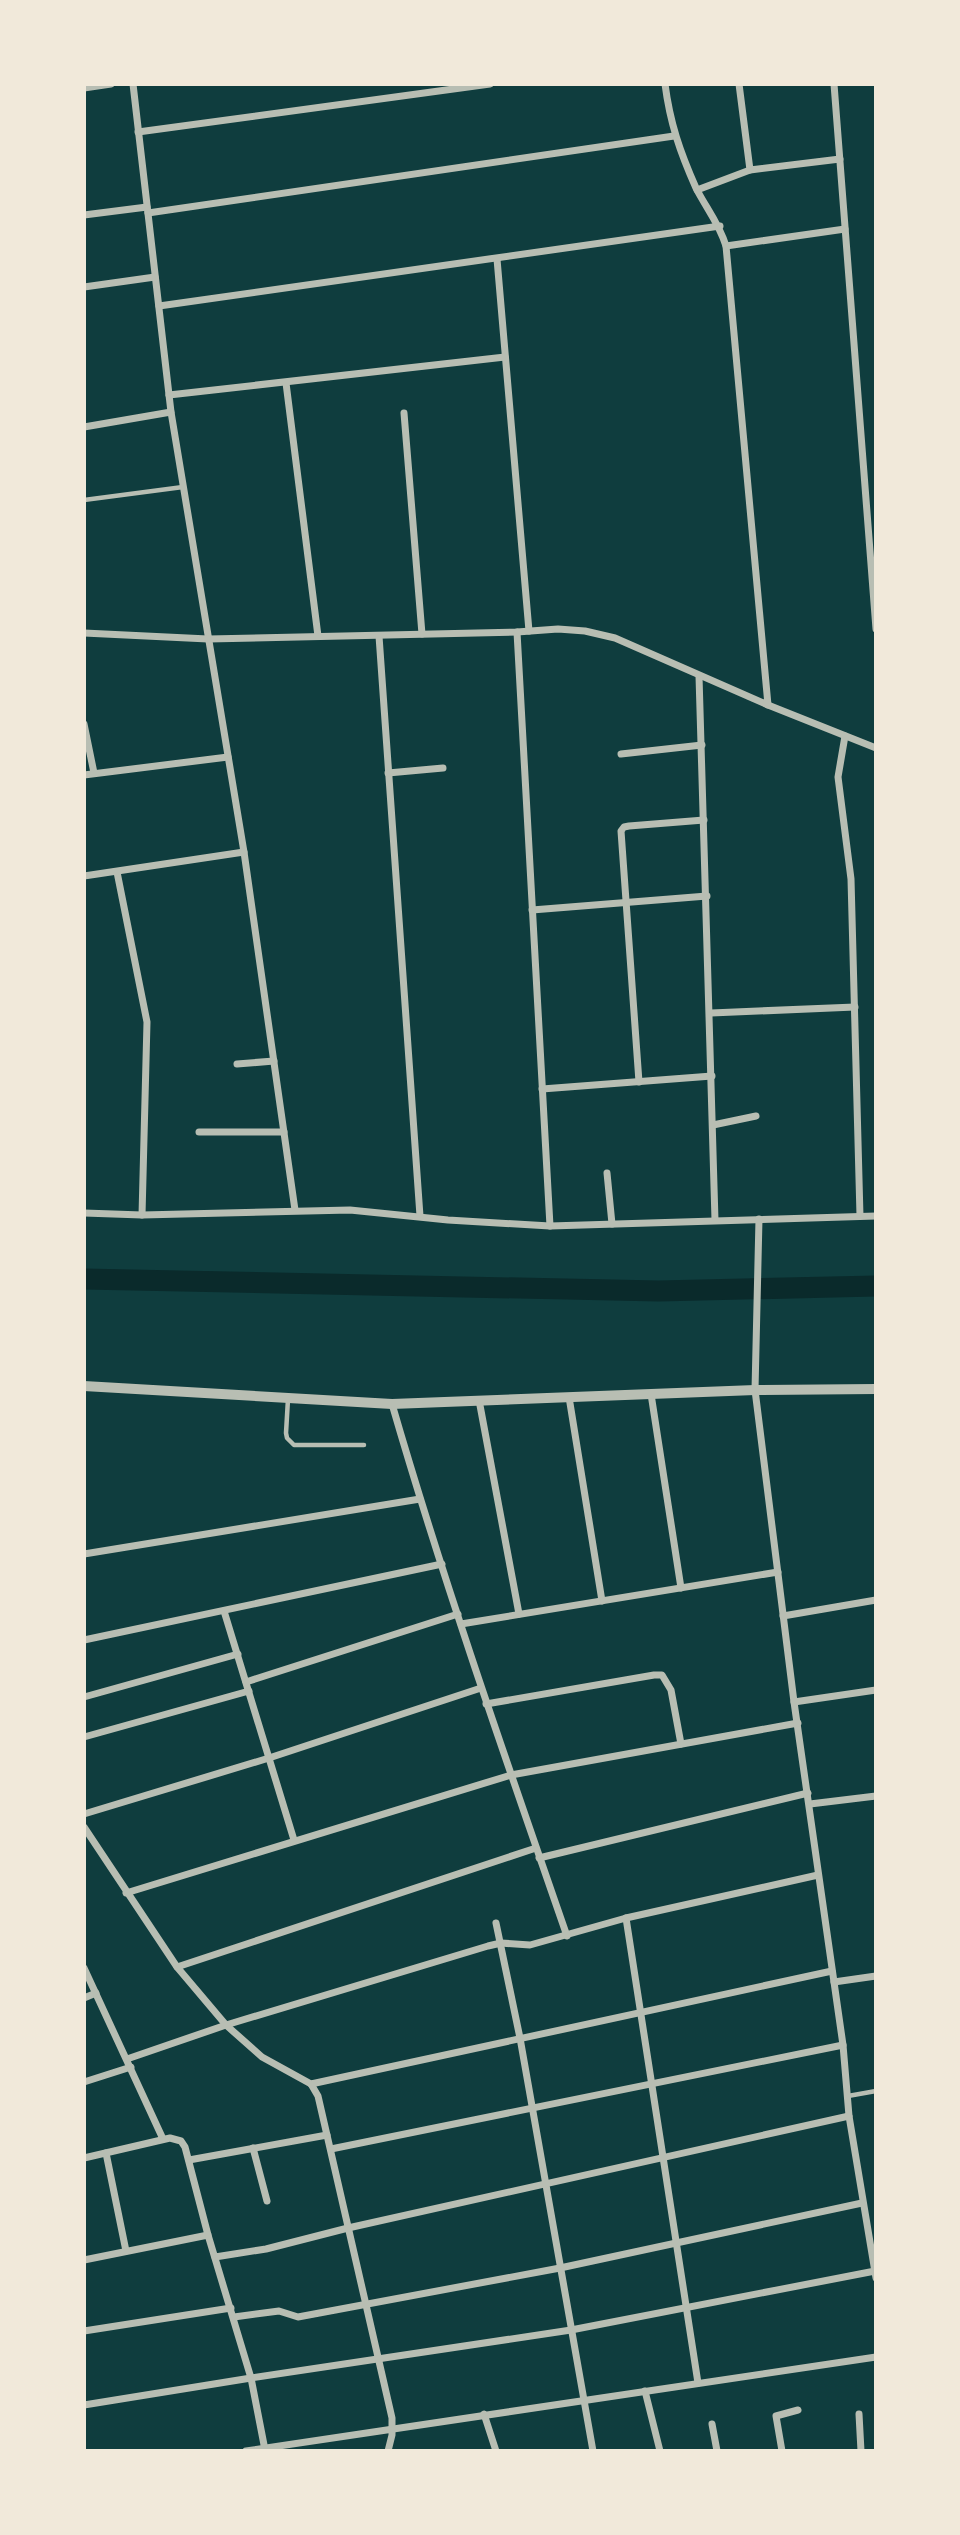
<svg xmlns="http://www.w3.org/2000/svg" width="960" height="2535" font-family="'Playfair Display',serif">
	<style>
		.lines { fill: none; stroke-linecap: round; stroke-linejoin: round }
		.canal { stroke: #0a2a2b; stroke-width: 21 }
		.service { stroke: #b8beb3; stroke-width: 4.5 }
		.minor { stroke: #b8beb3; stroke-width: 7 }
		.tertiary { stroke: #b8beb3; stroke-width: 10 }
	</style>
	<rect width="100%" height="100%" fill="#0f3d3e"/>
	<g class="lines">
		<path class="canal" d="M 84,1279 L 659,1291 L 876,1286"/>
		<g class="service">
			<path d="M 84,500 L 183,487"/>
			<path d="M 288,1399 L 286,1433 L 287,1438 L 294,1445 L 364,1445"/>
			<path d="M 848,2096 L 876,2091"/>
		</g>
		<g class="minor">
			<path d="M 133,84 L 171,412 L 244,852 L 295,1210"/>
			<path d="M 665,84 C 670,123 680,152 696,188 C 706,208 719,223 726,246 L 768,705"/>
			<path d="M 739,84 L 750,170"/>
			<path d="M 834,84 L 876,629"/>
			<path d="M 84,88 L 111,84"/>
			<path d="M 138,132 L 490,84"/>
			<path d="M 697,190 L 750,170 L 840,159"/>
			<path d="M 148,213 L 674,136"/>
			<path d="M 84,215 L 147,207"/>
			<path d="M 726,246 L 845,229"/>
			<path d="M 497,259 L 529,631"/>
			<path d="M 84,287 L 155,277"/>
			<path d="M 159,306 L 720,226"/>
			<path d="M 286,383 L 318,636"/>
			<path d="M 169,395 L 505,357"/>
			<path d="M 404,413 L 422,634"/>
			<path d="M 84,427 L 171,412"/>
			<path d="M 517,632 L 550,1226"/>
			<path d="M 84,633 L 208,639 L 517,632 L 558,629 L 585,631 L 615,638 L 768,705 L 876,748"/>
			<path d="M 379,636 L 420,1216"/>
			<path d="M 699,676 L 715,1220"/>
			<path d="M 84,724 L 94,773"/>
			<path d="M 845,736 L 838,777 L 851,879 L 860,1216"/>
			<path d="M 621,754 L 702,745"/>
			<path d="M 388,773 L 443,768"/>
			<path d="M 84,775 L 228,757"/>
			<path d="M 117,872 L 147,1022 L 142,1215"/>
			<path d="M 84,876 L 244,852"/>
			<path d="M 532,910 L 707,896"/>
			<path d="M 711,1013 L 855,1007"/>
			<path d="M 237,1064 L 274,1061"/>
			<path d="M 639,1082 L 621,831 L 624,827 L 629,826 L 704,820"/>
			<path d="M 542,1089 L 712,1076"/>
			<path d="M 713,1125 L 756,1116"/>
			<path d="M 199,1132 L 284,1132"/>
			<path d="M 607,1173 L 612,1224"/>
			<path d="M 84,1213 L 142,1215 L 350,1210 L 448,1220 L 550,1226 L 876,1216"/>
			<path d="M 759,1219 L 755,1390 L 794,1702 L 843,2045 L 849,2116 L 876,2278"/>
			<path d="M 651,1394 L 681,1588"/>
			<path d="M 569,1397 L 602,1601"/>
			<path d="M 479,1400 L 519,1614"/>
			<path d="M 392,1404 C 444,1583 506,1760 567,1936"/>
			<path d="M 84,1554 L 420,1499"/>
			<path d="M 224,1611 L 294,1840"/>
			<path d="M 783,1616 L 876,1600"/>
			<path d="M 461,1624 L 778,1572"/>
			<path d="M 84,1640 L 442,1564"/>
			<path d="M 246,1682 L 458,1614"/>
			<path d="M 84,1697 L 238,1654"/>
			<path d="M 794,1702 L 876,1690"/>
			<path d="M 486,1704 L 654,1675 L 662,1675 L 671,1690 L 681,1744"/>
			<path d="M 84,1737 L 249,1691"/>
			<path d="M 810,1804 L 876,1796"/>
			<path d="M 84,1814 L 269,1758 L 481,1688"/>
			<path d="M 84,1827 L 177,1967 L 226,2025 L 262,2057 L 311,2084 L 318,2096 L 392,2418 L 392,2435 L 388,2451"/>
			<path d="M 539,1858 L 808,1793"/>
			<path d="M 126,1893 L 511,1775 L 798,1723"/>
			<path d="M 626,1918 L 698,2383"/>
			<path d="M 496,1923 L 520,2038 L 593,2451"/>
			<path d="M 177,1967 L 536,1848"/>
			<path d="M 84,1968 L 163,2139"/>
			<path d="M 834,1982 L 876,1976"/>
			<path d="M 84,1998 L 96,1993"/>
			<path d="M 127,2059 L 226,2025 L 488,1946 L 501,1943 L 530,1945 L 626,1918 L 818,1875"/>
			<path d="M 84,2082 L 131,2067"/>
			<path d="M 311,2084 L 832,1971"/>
			<path d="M 253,2148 L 267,2201"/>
			<path d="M 331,2149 C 501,2113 672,2081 843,2045"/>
			<path d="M 106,2153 L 126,2251"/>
			<path d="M 84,2158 L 170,2138 L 181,2141 L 185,2147 L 208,2235 L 251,2378 L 265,2450"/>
			<path d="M 189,2160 L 327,2135"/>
			<path d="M 215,2257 L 266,2249 L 348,2228 L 849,2116"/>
			<path d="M 84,2260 L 208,2235"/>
			<path d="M 234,2317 L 279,2311 L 298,2317 L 560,2268 L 862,2203"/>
			<path d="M 84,2331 L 231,2308"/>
			<path d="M 645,2391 L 660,2451"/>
			<path d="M 84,2405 L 251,2378 L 571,2330 L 875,2271"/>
			<path d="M 484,2414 L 496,2451"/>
			<path d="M 859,2414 L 861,2451"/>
			<path d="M 712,2424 L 717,2451"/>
			<path d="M 246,2451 L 876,2357"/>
			<path d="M 782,2451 L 776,2416 L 798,2410"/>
		</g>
		<path class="tertiary" d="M 84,1386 L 392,1404 L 755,1390 L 876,1389"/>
	</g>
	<rect width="960" height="2535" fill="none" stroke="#f1e9da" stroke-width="172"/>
</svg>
